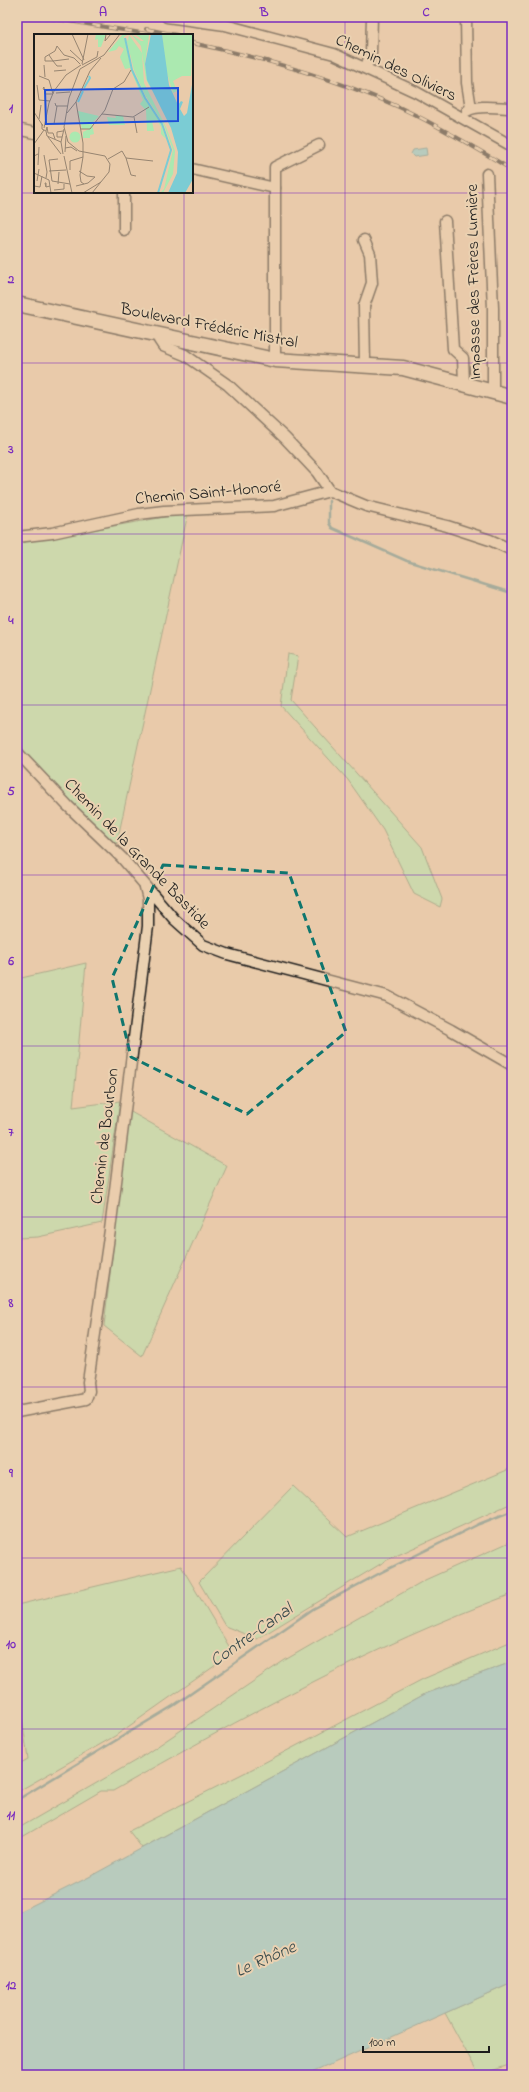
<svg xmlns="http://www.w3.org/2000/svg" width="529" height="2092" font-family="'Indie Flower',sans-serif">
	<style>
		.green { fill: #abe9b0; stroke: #648266 }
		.water { fill: #7bccd4; stroke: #55868a }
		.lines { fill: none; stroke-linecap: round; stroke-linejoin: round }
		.stream { stroke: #55868a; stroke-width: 2.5 }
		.minor-casing { stroke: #1c1c1c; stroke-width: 13 }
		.secondary-casing { stroke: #1c1c1c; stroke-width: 17 }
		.minor { stroke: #ead1b1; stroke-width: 10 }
		.secondary { stroke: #ead1b1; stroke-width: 14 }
		.rail-casing { stroke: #1c1c1c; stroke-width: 4 }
		.rail { stroke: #ead1b1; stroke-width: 2.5; stroke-dasharray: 8; stroke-linecap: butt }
		.marked { fill: none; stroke: #0f766e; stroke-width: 3; stroke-dasharray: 8 5; stroke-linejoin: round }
		.grid { fill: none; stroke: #7b2cbf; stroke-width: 1; stroke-opacity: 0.55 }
		.labels { text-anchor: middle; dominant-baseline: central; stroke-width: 4; stroke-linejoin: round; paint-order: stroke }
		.street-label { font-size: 17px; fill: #1c1c1c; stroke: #ead1b1 }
		.water-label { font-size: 18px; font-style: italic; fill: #34484a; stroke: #ead1b1 }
		.inset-river { fill: none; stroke: #7bccd4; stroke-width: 2 }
		.inset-road { fill: none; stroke: #978571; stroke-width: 1 }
		.view { fill: #1d4ed8; fill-opacity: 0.15; stroke: #1d4ed8; stroke-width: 2 }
		.inset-edge { fill: none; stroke: #1c1c1c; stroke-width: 2 }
		.neatline { fill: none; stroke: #7b2cbf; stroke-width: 1.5 }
		.grid-label { font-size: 13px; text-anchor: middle; font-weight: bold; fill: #7b2cbf }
	</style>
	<rect width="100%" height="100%" fill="#e9cbaa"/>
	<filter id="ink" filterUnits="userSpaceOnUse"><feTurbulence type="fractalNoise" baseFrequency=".025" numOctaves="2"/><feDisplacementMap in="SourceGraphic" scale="8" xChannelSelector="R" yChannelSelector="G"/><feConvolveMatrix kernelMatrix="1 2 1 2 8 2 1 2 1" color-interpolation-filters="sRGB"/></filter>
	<g filter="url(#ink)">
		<g class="green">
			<path d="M 188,513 L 116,847 L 17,748 L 17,543 Z"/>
			<path d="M 288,654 L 298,656 L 291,700 L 422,847 L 442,899 L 440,907 L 414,894 L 383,830 L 348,780 L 281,706 Z"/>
			<path d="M 86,963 L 73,1107 L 120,1101 L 102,1223 L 38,1237 L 17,1238 L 17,979 Z"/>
			<path d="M 129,1111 L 227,1166 L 142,1356 L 104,1326 Z"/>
			<path d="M 512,1468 L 512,1503 L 387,1560 L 257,1639 L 225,1626 L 199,1582 L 293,1486 L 347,1537 Z"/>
			<path d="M 512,1541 L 512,1594 C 371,1646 243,1717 113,1791 L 101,1791 L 17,1840 L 17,1829 L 140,1758 L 285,1660 L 337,1630 L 425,1580 Z"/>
			<path d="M 181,1566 L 233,1653 L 115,1736 L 17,1792 L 17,1765 L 28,1759 L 17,1684 L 17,1605 Z"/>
			<path d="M 512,1641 L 512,1662 L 425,1694 L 142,1848 L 129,1831 L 258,1766 L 423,1679 Z"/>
			<path d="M 512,1983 L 512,2064 L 479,2075 L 445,2013 Z"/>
		</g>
		<g class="water">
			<path d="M 426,148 L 427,155 L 414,157 L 411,154 L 413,150 Z"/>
			<path d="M 512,1662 L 512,1983 L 307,2075 L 17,2075 L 17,1913 L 89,1877 L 425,1694 Z"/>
		</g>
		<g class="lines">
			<g class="stream">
				<path d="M 329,501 L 329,523 L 332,528 L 407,561 L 512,593"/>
				<path d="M 17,1800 L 173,1706 L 313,1609 L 382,1572 L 479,1524 L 512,1511"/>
			</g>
			<g class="minor-casing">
				<g id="minor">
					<path d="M 167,17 L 225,25 L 334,54 L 416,92 L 512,146"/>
					<path d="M 466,17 L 467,83 L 471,108"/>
					<path d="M 366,67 L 371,53 L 372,17"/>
					<path d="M 467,111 C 477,104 499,108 512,108"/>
					<path d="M 17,129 L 35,133"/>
					<path d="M 192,169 L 275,188"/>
					<path d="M 487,174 L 493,308 L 493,390"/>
					<path d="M 445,221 L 453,349 L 463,358 L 464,383"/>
					<path d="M 124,230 L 124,192"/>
					<path d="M 364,240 L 370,254 L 372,283 L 364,306 L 365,364"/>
					<path d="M 159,336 L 159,340 L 163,346 L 185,355 L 228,385 L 285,438 L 317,472 L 330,491 L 366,506 L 447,526 L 490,540 L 512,550"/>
					<path d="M 275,360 L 275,167 L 319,145"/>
					<path d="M 17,537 L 52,533 L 139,514 L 164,511 L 274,506 L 330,491"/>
					<path d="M 17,752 L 68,806 L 122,858 L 174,919 L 203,945 L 227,954 L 387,996 L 451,1030 L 512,1065"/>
					<path d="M 17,1412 L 86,1399 L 89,1391 L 88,1382 L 110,1230 L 148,926 L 148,899 L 145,887"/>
				</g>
			</g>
			<g class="secondary-casing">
				<path id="secondary" d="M 17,304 L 275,360 L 403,368 L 512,397"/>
			</g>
			<use href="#minor" class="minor"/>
			<use href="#secondary" class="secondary"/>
			<g class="rail-casing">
				<g id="rail">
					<path d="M 45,17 L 153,35"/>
					<path d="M 146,29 L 177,35"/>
					<path d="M 192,43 C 263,58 334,78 401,108 C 439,126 476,148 512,170"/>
				</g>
			</g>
			<use href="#rail" class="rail"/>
		</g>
	</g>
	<path d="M0 0H529V2092H0ZM 163,865 L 289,873 L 346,1032 L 247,1114 L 131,1057 L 112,978 Z" fill="#e9cbaa" fill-opacity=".55" fill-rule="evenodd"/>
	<path class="marked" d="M 163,865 L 289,873 L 346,1032 L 247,1114 L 131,1057 L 112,978 Z"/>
	<path class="grid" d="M 184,17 L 184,35M 345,17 L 345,2075M 184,192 L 184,2075M 17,193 L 512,193M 17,363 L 512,363M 17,534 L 512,534M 17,705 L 512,705M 17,875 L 512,875M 17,1046 L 512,1046M 17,1217 L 512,1217M 17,1387 L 512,1387M 17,1558 L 512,1558M 17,1729 L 512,1729M 17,1899 L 512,1899"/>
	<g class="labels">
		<g class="street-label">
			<text transform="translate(396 68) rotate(26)">Chemin des Oliviers</text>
			<text transform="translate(474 282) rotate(-91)">Impasse des Frères Lumière</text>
			<text transform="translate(209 326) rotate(11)">Boulevard Frédéric Mistral</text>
			<text transform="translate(208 493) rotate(-5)">Chemin Saint-Honoré</text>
			<text transform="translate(137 854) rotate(46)">Chemin de la Grande Bastide</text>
			<text transform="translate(105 1136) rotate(-83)">Chemin de Bourbon</text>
		</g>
		<g class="water-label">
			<text transform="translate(252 1636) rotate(-35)">Contre-Canal</text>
			<text transform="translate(266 1960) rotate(-24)">Le Rhône</text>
		</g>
	</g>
	<g transform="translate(34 34)">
		<rect width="159" height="159" fill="#e9cbaa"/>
		<path d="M 62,0 L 72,0 L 67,13 L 64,13 L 64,5 L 61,6 ZM 89,0 L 93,1 L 90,3 L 97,35 L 110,64 L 127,90 L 132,105 L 127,100 L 127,93 L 123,86 L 118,87 L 120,97 L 113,97 L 112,76 L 106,70 L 109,66 L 96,34 L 91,35 L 86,23 L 90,15 L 85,12 L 82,16 L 74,18 ZM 97,0 L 107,7 L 110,7 L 101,0 L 115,1 L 111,30 L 116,54 L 128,80 L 112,45 L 107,12 ZM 128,0 L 159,0 L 157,42 L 148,42 L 139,47 L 143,57 L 139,59 L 132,36 ZM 95,1 L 108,19 L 110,49 L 132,93 L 141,117 L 139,140 L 129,159 L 126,159 L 130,155 L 139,116 L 130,91 L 111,61 L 100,36 L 92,4 L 94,7 ZM 44,77 L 65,82 L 58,89 L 60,100 L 56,101 L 56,104 L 49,104 L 49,98 L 55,95 L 48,95 ZM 81,81 L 89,82 L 91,91 L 75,91 L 73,83 L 82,84 ZM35.5 103a5.5 5.5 0 1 1 11 0a5.5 5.5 0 1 1-11 0Z" fill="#abe9b0"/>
		<path d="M 117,0 L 128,0 L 135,51 L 144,71 L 147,67 L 149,68 L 146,75 L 150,82 L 153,79 L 159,45 L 159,145 L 151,159 L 134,159 L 143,139 L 144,118 L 137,94 L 113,46 L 111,30 Z" fill="#7bccd4"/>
		<path class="inset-river" d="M 91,4 L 98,36 L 111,64 L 128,90 L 137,116 L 124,159M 50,54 L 56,44 L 55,42M 44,68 L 49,57"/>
		<path class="inset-road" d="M 38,0 L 50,26M 72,0 L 71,7 L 77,0M 36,16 L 49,28M 15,21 L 19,27 L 11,27 L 11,23 L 21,17 L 23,12 L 30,21 L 40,24 L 46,30M 48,30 L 54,0M 10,31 L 11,43M 48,31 L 63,23 L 64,17M 28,32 L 23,32 L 19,27 L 35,25M 20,37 L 32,36M 5,42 L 15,46 L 19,60M 3,51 L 5,66 L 16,67M 10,56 L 9,54 L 10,53 L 11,60 L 18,60M 22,59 L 36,58M 42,68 L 49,109 L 49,123 L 46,141 L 47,148 L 50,150M 21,69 L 22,72 L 34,72M 0,78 L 9,92M 33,79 L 42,68 L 56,37 L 67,24M 68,80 L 99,83 L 115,73M 100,83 L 103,99M 5,85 L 7,71M 8,90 L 8,95 L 12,97 L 13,102 L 27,108M 16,90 L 31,90M 20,90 L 23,72M 10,94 L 15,69 L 20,57 L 32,41 L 47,31M 47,95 L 56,95 L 71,76 L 79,55 L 90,48 L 97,36M 12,97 L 13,93 L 14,99 L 19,99 L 21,105M 14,103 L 27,120M 28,103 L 23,103 L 23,98 L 29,97M 0,110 L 10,96M 31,114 L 37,113 L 43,117M 31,118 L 32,102M 29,120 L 27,108 L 30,95M 10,121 L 13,138 L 12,144M 30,122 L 38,159M 92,124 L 97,141 L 102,142M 24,125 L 15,126 L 18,147 L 36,150M 74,125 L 88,117 L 92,124 L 119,127M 4,131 L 5,113M 0,133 L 0,122 L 4,120M 36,136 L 36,127 L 49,123M 15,137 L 32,136M 45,137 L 53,142 L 61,143M 0,139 L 15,146M 15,146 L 17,159M 3,147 L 5,135M 24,150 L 25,138M 0,152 L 6,153 L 8,142M 42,152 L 54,149 L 61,143M 12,153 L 11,149 L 12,149 L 12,153 L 16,152M 20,156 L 30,155 L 30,150M 49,159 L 67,148M 58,159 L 75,138 L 76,130 L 71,122 L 45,117 L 34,108 L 30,93 L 35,64 L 46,35 L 70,21 L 86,0"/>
		<path class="view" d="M 144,54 L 144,87 L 12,90 L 11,56 Z"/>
		<rect width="159" height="159" class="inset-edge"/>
	</g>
	<rect width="529" height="2092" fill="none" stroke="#ead1b1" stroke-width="44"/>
	<path d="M363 2046v6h126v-6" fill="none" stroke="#1c1c1c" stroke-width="2"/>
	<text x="369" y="2046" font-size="12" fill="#1c1c1c" stroke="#ead1b1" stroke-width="3" paint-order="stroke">100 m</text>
	<rect x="22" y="22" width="485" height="2048" class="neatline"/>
	<g class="grid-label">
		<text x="103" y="16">A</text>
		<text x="264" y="16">B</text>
		<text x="426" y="16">C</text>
		<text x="11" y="112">1</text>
		<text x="11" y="283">2</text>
		<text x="11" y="453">3</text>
		<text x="11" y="624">4</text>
		<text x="11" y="795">5</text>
		<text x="11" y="965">6</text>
		<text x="11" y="1136">7</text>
		<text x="11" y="1307">8</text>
		<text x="11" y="1477">9</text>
		<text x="11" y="1648">10</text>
		<text x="11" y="1819">11</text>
		<text x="11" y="1989">12</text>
	</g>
</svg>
